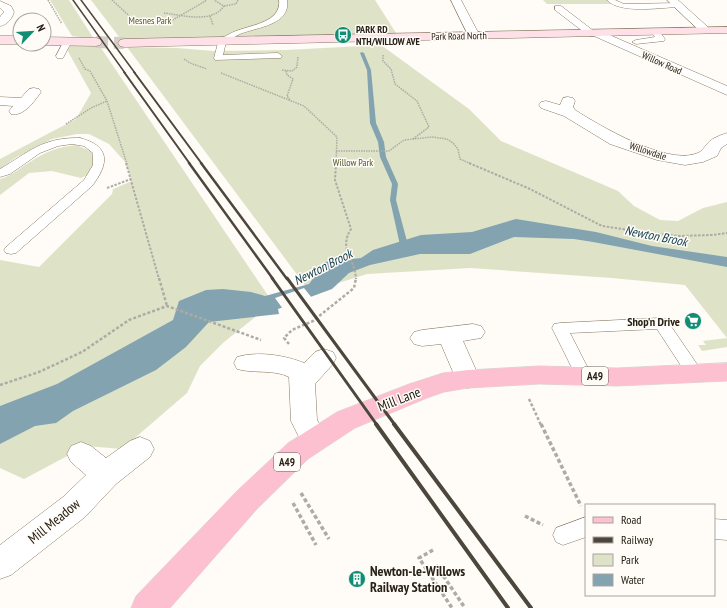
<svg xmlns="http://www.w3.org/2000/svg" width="727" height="608" font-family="'PT Sans Narrow',sans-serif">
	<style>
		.green { fill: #dee3c8 }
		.water { fill: #83a3b0 }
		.pier { fill: #fffbf6 }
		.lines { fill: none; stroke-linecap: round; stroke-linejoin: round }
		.stream { fill: #83a3b0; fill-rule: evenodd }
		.secondary-tunnel { stroke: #d4cfc9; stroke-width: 12; stroke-dasharray: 12 6; stroke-linecap: butt }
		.lane-casing { stroke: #887861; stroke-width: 1 }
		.street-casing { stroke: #887861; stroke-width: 1 }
		.secondary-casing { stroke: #887861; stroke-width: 1 }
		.primary-casing { stroke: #d8d7d5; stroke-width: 1 }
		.path-far3 { stroke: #afaaa3; stroke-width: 1.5; stroke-dasharray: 1.5 1; stroke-linecap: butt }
		.path-far2 { stroke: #afaaa3; stroke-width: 2; stroke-dasharray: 2.5 1.5; stroke-linecap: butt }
		.path-far1 { stroke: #afaaa3; stroke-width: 2.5; stroke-dasharray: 3 2; stroke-linecap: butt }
		.path { stroke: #afaaa3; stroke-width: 3.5; stroke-dasharray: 4 2.5; stroke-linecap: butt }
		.lane { fill: #fff; fill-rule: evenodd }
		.street { fill: #fff; fill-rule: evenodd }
		.secondary { fill: #fee0e8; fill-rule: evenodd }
		.primary { fill: #fdc0d1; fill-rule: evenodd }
		.rail-far4 { stroke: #4c463d; stroke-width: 1.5 }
		.rail-far3 { stroke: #4c463d; stroke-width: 2 }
		.rail-far2 { stroke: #4c463d; stroke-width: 2.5 }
		.rail-far1 { stroke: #4c463d; stroke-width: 3 }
		.rail { stroke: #4c463d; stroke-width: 4 }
		.labels { text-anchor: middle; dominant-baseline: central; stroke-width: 3; stroke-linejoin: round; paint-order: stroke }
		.far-park-label { font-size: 10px; fill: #505727; stroke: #fffbf6 }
		.far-poi-label { font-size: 10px; font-weight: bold; fill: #272117; stroke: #fffbf6; text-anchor: start }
		.far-street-label { font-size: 10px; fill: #272117; stroke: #fffbf6 }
		.shield { fill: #fffbf6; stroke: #68625a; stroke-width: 1 }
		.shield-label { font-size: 11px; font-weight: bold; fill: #272117 }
		.poi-label { font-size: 12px; font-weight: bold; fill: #272117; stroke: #fffbf6; text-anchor: end }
		.water-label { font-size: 13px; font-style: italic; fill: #103f4f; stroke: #fffbf6 }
		.near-street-label { font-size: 14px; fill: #272117; stroke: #fffbf6 }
		.near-poi-label { font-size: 14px; font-weight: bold; fill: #272117; stroke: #fffbf6; text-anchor: start }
	</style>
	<rect width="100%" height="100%" fill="#fffbf6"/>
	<g class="green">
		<path d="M 50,0 L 69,0 L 94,39 L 72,36 Z"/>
		<path d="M 91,0 L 375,0 L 396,33 L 135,41 L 120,38 Z"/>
		<path d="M 543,0 L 607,0 L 612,4 L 547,4 Z"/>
		<path d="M 99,45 L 273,303 L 224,342 L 200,366 L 187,393 L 122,449 L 86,446 L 24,479 L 0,468 L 0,260 L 39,267 L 112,194 L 113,189 L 132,181 L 126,163 L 109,144 L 89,134 L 77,134 L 52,139 L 15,158 L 0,169 L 0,159 L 76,119 L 91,93 L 65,46 Z"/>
		<path d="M 381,45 L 469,109 L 501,141 L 618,191 L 634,206 L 660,220 L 678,221 L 703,208 L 727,202 L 727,347 L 702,351 L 698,345 L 706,345 L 703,341 L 727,338 L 685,285 L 612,278 L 470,268 L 367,274 L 310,292 L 127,47 L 177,48 L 214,51 L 286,50 Z"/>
		<path d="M 76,145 L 91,151 L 95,163 L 89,174 L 81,178 L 52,171 L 29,173 L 0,195 L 0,179 C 11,176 20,168 30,162 C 45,152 58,147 76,145 Z"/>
	</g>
	<path class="water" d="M 516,219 L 596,232 L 652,246 L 727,257 L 727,267 L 593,242 L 574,239 L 514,237 L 470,254 L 420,254 L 370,265 L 349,273 L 332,289 L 278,309 L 279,314 L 209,322 L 186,347 L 156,370 L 73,411 L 56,423 L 35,426 L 0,444 L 0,406 L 57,384 L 173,320 L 179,301 L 206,290 L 223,289 L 251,292 L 265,296 L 309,284 L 325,262 L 361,258 L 373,250 L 421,235 L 472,232 Z"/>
	<path class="pier" d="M 304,288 L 312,298 L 283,309 L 275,298 Z"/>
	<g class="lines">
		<path class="stream" d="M 362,52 L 364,53 L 371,70 L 376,123 L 384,142 L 386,157 L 398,184 L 396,200 L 408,245 L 404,247 L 400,245 L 390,200 L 392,184 L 380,157 L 378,142 L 370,123 L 367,70 L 360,53 Z"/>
		<path class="secondary-tunnel" d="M 96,42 L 124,43"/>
		<g class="lane-casing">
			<g id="lane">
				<path d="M 279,0 L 287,0 C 291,25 257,27 240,34 C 235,36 231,40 226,42 L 223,55 L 278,53 L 282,56 L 281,58 L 215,60 L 214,58 L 219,39 C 225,37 230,33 236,31 C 251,25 282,22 279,0 Z"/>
				<path d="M 607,0 L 615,0 L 624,4 L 677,3 L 681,5 L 677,7 C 659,8 619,14 607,0 Z"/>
				<path d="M 555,6 L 561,6 L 595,32 L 595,36 L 589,36 L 555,10 Z"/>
				<path d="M 652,30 L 658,30 L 665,39 L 664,41 L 636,44 L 632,42 L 636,40 L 655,37 L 651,32 Z"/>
				<path d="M 65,39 L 68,39 L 72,41 L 63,58 L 57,58 L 56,56 Z"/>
				<path d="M 80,138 C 111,146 109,164 92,186 L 16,253 L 11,254 L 6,253 L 4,250 L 6,247 L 84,180 L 93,165 L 93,153 L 84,146 L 72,144 L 58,146 L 40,153 L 10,174 L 0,177 L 0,169 C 29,152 43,137 80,138 Z"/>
				<path d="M 661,318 L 666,319 L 701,370 L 703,374 L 701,378 L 695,380 L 689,378 L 657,329 L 570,333 L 592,376 L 590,380 L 584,382 L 578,380 L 552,328 L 554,324 L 560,323 Z"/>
				<path d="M 586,517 L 586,537 L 563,545 L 556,542 L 553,535 L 556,528 Z"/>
				<path d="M 714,519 L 727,520 L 727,540 L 714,539 Z"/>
			</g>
		</g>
		<g class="street-casing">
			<g id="street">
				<path d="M 451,0 L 461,0 L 480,36 L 478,39 L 470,39 Z"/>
				<path d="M 667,0 L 678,0 L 710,29 L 712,31 L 710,33 L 702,33 Z"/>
				<path d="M 0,1 L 11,6 L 14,12 C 12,19 7,25 0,26 L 0,17 L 4,12 L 0,8 Z"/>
				<path d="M 598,30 L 727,86 L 727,95 L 594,36 L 592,34 L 594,32 Z"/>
				<path d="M 34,88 L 39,89 L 41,92 C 34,102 23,117 11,114 L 9,111 L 13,106 L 0,105 L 0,97 L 21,98 L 29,89 Z"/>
				<path d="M 568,97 L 573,98 L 575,101 L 573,107 L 575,110 C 600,126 665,164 695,154 C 704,151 702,149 708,143 C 712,138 721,135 727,133 L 727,144 L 721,148 L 717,156 L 703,162 L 685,165 L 657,160 L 610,144 L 564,116 L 541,108 L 539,105 L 541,102 L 546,101 L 560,105 L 563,98 Z"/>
				<path d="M 473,324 L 481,326 L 485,332 L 481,338 L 463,341 L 480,379 L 477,386 L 468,388 L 459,386 L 441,344 L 422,346 L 414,344 L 410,338 L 414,332 L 422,330 Z"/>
				<path d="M 324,349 L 333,352 L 336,358 L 333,364 L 315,384 L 317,420 L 328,439 L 324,447 L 314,450 L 304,447 L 291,421 L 289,377 C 274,369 254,374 237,369 L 234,363 L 237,357 C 257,351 285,355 304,363 L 315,352 Z"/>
				<path d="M 140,437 L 150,441 L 154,449 L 150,457 L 116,484 L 85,517 L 11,575 L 0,579 L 0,545 L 63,497 L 86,475 L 71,462 L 67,454 L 71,446 L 81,442 L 91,446 L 106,458 L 130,441 Z"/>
			</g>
		</g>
		<g class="secondary-casing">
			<g id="secondary">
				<path d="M 727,27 L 727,33 L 124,47 L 120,46 L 118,43 L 120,40 L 124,39 Z"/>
				<rect x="0" y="36" width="20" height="8"/>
				<path d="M 44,37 L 96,38 L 100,39 L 102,42 L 100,45 L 96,46 L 44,45 L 42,44 L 44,44 Z"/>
			</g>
		</g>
		<g class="primary-casing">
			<path id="primary" d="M 727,363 L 727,381 L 617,386 L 539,384 L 468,388 L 444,392 L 427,398 L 355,428 L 308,459 L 257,509 L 170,608 L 131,608 L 136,596 L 237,491 L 288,443 L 337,412 L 409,384 L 443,373 L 468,370 L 539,366 L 617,368 Z"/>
		</g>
		<g class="path-far3">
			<path d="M 48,0 L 62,24"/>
			<path d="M 112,0 L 136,22 L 145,24"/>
			<path d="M 224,6 L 236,4 L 238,0"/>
			<path d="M 164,13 C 182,15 212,24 224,6 L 214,0"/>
			<path d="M 210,16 L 213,25"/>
			<path d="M 154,23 L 169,21"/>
			<path d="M 166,24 L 207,0"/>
			<path d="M 383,55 L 383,61 L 391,69 L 395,84 L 417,101 L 429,127 L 413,139"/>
			<path d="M 79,58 L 85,69 L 90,71 L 107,101 L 127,164"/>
			<path d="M 184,59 L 190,63 L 207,69"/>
			<path d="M 282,70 L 292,71 L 297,67 L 298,56"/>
			<path d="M 286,71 L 287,75 L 293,79 L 287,96 L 290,100"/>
			<path d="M 221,73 L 304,106 L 337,137 L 336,164"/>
			<path d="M 66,124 L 91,108 L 107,101"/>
			<path d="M 336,151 L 389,151 L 404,140 L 432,137 L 447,139 L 453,143 L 458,149 L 460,159 L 471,164"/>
		</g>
		<g class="path-far2">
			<path d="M 126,163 L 159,279"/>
			<path d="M 336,163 L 335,180 L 351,229 C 338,250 355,258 356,279"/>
			<path d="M 469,163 L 530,189 L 602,226 L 649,233 L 680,236 L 712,235 L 727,233"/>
			<path d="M 107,188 L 131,179"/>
		</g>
		<g class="path-far1">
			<path d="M 159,278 L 167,306"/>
			<path d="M 289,344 L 284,338 L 292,330 L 313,321 L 354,288 L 356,278"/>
			<path d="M 0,385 L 39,372 L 82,352 L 129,320 L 167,306 L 261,340"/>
			<path d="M 529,399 L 541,425"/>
		</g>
		<g class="path">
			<path d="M 541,424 L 581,506"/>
			<path d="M 301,493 L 329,539"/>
			<path d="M 293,503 L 316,545"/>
			<path d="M 525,516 L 543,525"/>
			<path d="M 433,550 L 419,558 L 452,608"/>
			<path d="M 436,565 L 465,608"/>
		</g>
		<use href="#lane" class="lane"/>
		<use href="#street" class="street"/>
		<use href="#secondary" class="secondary"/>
		<use href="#primary" class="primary"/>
		<g class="rail-far4">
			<path d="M 73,0 L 125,73"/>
			<path d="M 81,0 L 135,73"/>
		</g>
		<g class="rail-far3">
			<path d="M 124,72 L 190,164"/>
			<path d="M 134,72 L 202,164"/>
		</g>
		<g class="rail-far2">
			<path d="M 189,163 L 273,279"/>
			<path d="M 201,163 L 287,279"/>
		</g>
		<g class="rail-far1">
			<path d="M 272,278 L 377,425"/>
			<path d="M 287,278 L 395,425"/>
		</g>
		<g class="rail">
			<path d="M 376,424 L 508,608"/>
			<path d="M 394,424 L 531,608"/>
		</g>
	</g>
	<defs>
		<g id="bus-disc" transform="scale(0.9)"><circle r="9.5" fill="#0f8e74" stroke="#fffbf6"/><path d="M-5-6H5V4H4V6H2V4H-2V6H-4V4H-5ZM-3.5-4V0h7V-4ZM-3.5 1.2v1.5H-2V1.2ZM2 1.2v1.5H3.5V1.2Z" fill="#fff"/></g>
		<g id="supermarket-disc" transform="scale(0.9)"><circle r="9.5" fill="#0f8e74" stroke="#fffbf6"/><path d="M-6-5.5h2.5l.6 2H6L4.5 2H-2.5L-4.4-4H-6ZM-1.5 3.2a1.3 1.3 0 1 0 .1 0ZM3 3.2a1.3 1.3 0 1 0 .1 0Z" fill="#fff"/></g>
		<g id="building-disc" transform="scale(0.9)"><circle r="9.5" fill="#0f8e74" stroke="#fffbf6"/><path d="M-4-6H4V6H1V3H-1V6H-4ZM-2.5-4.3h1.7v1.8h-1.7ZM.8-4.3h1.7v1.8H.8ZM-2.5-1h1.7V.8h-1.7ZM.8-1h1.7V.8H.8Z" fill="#fff"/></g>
	</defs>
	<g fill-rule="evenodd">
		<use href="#bus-disc" x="343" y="35"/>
		<use href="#supermarket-disc" x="693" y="321"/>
		<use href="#building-disc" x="357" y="579"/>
	</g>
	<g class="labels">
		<g class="far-park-label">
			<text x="150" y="20">Mesnes Park</text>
			<text x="353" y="162">Willow Park</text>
		</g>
		<g class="far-poi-label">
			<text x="356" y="29">PARK RD<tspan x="356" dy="12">NTH/WILLOW AVE</tspan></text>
		</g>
		<g class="far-street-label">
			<text transform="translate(459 36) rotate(-1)">Park Road North</text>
			<text transform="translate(662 63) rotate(24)">Willow Road</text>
			<text transform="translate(648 151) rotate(18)">Willowdale</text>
		</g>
		<g class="shield">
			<rect x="582" y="367" width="26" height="18" rx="3"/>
			<rect x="274" y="453" width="26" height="18" rx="3"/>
		</g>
		<g class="shield-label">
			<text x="595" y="376">A49</text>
			<text x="287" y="462">A49</text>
		</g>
		<g class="poi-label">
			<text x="680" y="321">Shop'n Drive</text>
		</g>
		<g class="water-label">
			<text transform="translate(656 236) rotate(11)">Newton Brook</text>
			<text transform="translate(323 267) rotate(-27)">Newton Brook</text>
		</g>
		<g class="near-street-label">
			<text transform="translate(399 399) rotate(-21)">Mill Lane</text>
			<text transform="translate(54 521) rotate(-39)">Mill Meadow</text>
		</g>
		<g class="near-poi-label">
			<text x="370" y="571">Newton-le-Willows<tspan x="370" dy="16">Railway Station</tspan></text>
		</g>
	</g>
	<rect x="585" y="504" width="130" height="92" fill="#fffbf6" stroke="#a9a49d"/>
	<rect x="593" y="517" width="20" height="6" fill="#fdc0d1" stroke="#a9a49d"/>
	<text x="621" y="524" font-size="12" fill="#272117">Road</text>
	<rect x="593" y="537" width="20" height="6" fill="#4c463d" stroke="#a9a49d"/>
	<text x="621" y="544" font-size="12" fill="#272117">Railway</text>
	<rect x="593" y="554" width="20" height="12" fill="#dee3c8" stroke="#a9a49d"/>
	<text x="621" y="564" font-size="12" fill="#272117">Park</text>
	<rect x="593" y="574" width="20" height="12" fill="#83a3b0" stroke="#a9a49d"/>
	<text x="621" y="584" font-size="12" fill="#272117">Water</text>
	<g transform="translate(32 32) rotate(65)"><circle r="19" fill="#fffbf6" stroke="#a9a49d"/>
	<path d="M0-3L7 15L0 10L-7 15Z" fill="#0f8e74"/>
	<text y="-6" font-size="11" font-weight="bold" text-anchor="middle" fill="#272117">N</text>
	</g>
</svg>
